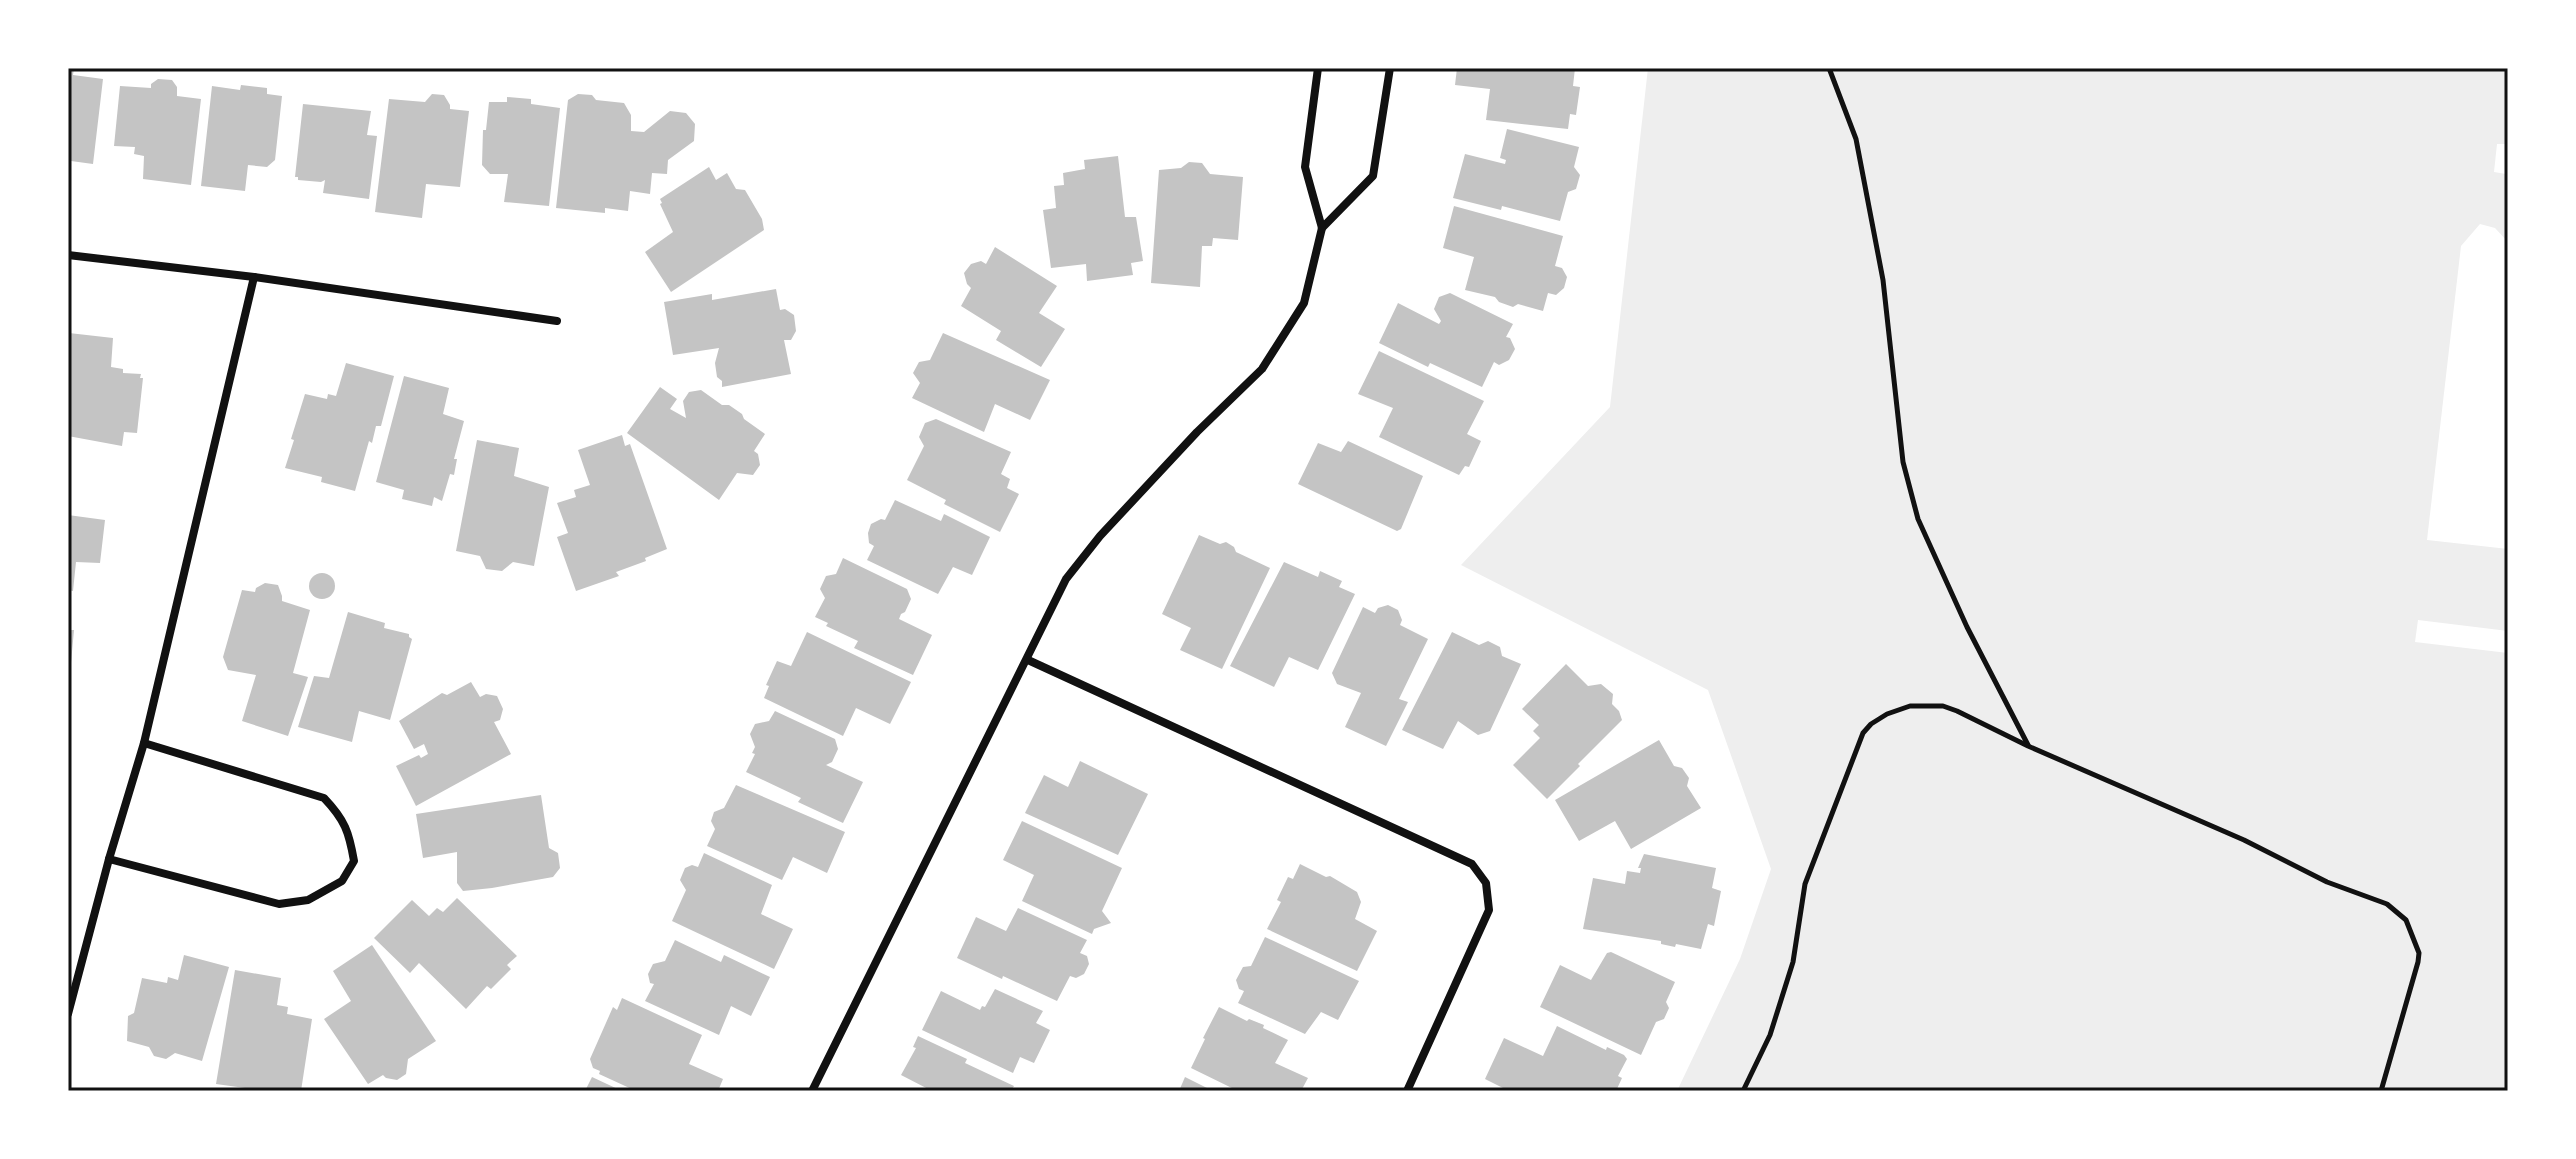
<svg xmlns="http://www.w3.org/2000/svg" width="2576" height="1159" font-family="'Roboto Condensed',sans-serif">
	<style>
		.green { fill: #eee }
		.building { fill: #c4c4c4 }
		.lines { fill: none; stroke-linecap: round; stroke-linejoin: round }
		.path { stroke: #111; stroke-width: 5 }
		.minor { stroke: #111; stroke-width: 8 }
		.neatline { fill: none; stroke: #111; stroke-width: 3 }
	</style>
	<rect width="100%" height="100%" fill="#fff"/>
	<path class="green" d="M 1648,68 L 2508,68 L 2508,144 L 2497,144 L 2494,172 L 2506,174 L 2508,242 L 2495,228 L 2480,224 L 2461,246 L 2427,540 L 2508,549 L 2508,631 L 2418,620 L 2415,642 L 2508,653 L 2508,1091 L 1677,1091 L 1740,959 L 1771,869 L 1708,690 L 1461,565 L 1610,407 Z"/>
	<g class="building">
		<path d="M 68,68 L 74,68 L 73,75 L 103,79 L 93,164 L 71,161 L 70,168 L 68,168 Z"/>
		<path d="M 1457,68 L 1575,68 L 1573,86 L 1580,87 L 1576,115 L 1570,114 L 1568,129 L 1486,120 L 1490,89 L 1455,85 Z"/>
		<path d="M 158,79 L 172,80 L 177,87 L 177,96 L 201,99 L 191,185 L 143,179 L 144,156 L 134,154 L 135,147 L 114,146 L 120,86 L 151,88 L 151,84 Z"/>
		<path d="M 241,85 L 267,88 L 267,94 L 282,96 L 275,160 L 267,167 L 248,165 L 245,191 L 201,186 L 212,86 L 240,90 Z"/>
		<path d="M 432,94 L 444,95 L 450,105 L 450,109 L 469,111 L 460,187 L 426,184 L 422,218 L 375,212 L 389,99 L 425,102 Z"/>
		<path d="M 578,94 L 592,95 L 596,100 L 624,103 L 631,115 L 631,131 L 644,132 L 670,111 L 686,113 L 695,124 L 694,141 L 668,160 L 667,174 L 652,173 L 650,194 L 630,191 L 628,211 L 605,208 L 605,213 L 556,208 L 568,100 Z"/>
		<path d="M 507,97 L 531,99 L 531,104 L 560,108 L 549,206 L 504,202 L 508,174 L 490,174 L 482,165 L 483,130 L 486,130 L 489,102 L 507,102 Z"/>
		<path d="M 303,104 L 371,111 L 367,135 L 377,136 L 369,199 L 323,193 L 325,180 L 321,182 L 298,180 L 298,177 L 295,177 Z"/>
		<path d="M 1507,129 L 1579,147 L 1574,167 L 1580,175 L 1576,189 L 1568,192 L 1560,221 L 1502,206 L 1501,210 L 1453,198 L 1465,154 L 1505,164 L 1506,160 L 1500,158 Z"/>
		<path d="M 1118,156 L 1125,217 L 1136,217 L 1143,261 L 1131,263 L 1133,275 L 1087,281 L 1086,264 L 1051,268 L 1043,210 L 1056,208 L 1054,186 L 1064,185 L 1063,173 L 1085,169 L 1084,160 Z"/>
		<path d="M 1189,162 L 1202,163 L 1210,174 L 1243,177 L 1238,240 L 1213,238 L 1212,246 L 1202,246 L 1200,287 L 1151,283 L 1159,170 L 1181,168 Z"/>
		<path d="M 709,167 L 716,180 L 727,173 L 736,189 L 745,190 L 762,219 L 764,230 L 671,292 L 645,252 L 673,232 L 660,204 L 662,203 L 660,199 Z"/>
		<path d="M 1454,206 L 1563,236 L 1555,266 L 1562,268 L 1567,277 L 1564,288 L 1556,295 L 1548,293 L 1543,311 L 1518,304 L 1513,307 L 1499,302 L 1495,297 L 1465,290 L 1474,257 L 1443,248 Z"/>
		<path d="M 995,247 L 1057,286 L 1039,313 L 1065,329 L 1041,367 L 996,340 L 1001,331 L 961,306 L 971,288 L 967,284 L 964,273 L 971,264 L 981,261 L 986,264 Z"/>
		<path d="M 776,289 L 780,310 L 785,309 L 794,315 L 796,331 L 791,340 L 784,340 L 791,374 L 722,387 L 722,381 L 717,377 L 715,363 L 719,348 L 673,355 L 664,302 L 712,294 L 712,300 Z"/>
		<path d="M 1450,293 L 1513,324 L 1506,337 L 1510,338 L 1515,349 L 1509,360 L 1499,365 L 1494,362 L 1482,387 L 1430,363 L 1428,367 L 1379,343 L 1398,303 L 1439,324 L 1441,321 L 1434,309 L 1439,297 Z"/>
		<path d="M 69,333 L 113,338 L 111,367 L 123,369 L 123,373 L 141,374 L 140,378 L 143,378 L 137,433 L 124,432 L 122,446 L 68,436 Z"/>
		<path d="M 943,333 L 1050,380 L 1030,420 L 995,404 L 984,432 L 912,398 L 920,383 L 913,373 L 919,362 L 930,360 Z"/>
		<path d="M 1379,351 L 1484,401 L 1467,434 L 1481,441 L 1469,467 L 1465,466 L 1459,475 L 1379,437 L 1393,408 L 1358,394 Z"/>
		<path d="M 346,363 L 394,376 L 381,426 L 376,426 L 372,443 L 369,441 L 355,491 L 321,482 L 322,477 L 285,468 L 294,440 L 291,439 L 305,394 L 327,399 L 328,394 L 336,396 Z"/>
		<path d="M 404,376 L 449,388 L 443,414 L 464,421 L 454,459 L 457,459 L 454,475 L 450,474 L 442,501 L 434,497 L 432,506 L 402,499 L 404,490 L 376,482 Z"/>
		<path d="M 660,387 L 677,399 L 670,409 L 686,418 L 683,401 L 689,392 L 701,390 L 722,405 L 729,405 L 742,414 L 744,419 L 765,434 L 754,451 L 758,454 L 760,465 L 753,475 L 737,473 L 719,500 L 627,433 Z"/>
		<path d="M 936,419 L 1011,452 L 1001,474 L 1010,479 L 1007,488 L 1019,494 L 1000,532 L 944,504 L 946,500 L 907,480 L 924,446 L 919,437 L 925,423 Z"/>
		<path d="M 622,435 L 625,446 L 630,444 L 667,549 L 645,558 L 646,561 L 616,572 L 619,576 L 576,591 L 557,537 L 568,533 L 557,503 L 576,497 L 574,490 L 590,485 L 578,450 Z"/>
		<path d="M 477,440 L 519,448 L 514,476 L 549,487 L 534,566 L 513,562 L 502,571 L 486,569 L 480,556 L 456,551 Z"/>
		<path d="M 1348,441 L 1423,476 L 1401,529 L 1397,531 L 1298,484 L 1318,443 L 1341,452 Z"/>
		<path d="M 895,500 L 941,521 L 944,514 L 990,537 L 972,575 L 953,567 L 938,594 L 867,560 L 874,546 L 869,543 L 868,533 L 871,524 L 881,519 L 885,520 Z"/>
		<path d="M 68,515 L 105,520 L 100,563 L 76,562 L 73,591 L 68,590 Z"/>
		<path d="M 1199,535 L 1220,544 L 1226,542 L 1234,547 L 1236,552 L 1270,568 L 1222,669 L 1180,650 L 1191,628 L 1162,614 Z"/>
		<path d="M 843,558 L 907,589 L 911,599 L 905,612 L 901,614 L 899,619 L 932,635 L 913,675 L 854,648 L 858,641 L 826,626 L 828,623 L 815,617 L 825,598 L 820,589 L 826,576 L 836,574 Z"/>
		<path d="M 1284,562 L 1318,577 L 1320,571 L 1342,581 L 1339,587 L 1355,594 L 1318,670 L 1289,657 L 1274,687 L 1230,666 Z"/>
		<circle cx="322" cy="586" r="13"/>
		<path d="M 265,583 L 278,585 L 282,596 L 282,601 L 310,610 L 293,673 L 308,677 L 288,736 L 242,721 L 256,675 L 228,670 L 223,657 L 242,590 L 255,592 L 256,588 Z"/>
		<path d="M 1388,605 L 1398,610 L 1402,620 L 1400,625 L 1428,639 L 1399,699 L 1408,702 L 1386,746 L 1345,727 L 1361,693 L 1337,684 L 1332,673 L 1363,607 L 1375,613 L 1378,608 Z"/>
		<path d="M 348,612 L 385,623 L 384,628 L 409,634 L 409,637 L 412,639 L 390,720 L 359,711 L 352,742 L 298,727 L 314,676 L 329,678 Z"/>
		<path d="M 68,630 L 74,630 L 70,674 L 68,674 Z"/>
		<path d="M 807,632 L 911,682 L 890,724 L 856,708 L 843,736 L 764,698 L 769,686 L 766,685 L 777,661 L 791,666 Z"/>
		<path d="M 1452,632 L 1479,645 L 1488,641 L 1500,647 L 1502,656 L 1521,664 L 1490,731 L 1478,735 L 1458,721 L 1443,749 L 1402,730 Z"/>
		<path d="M 1566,664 L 1588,686 L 1601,684 L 1613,694 L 1612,704 L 1619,711 L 1622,720 L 1578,764 L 1580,766 L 1547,799 L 1513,765 L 1540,738 L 1533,731 L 1539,725 L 1522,709 Z"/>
		<path d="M 471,682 L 480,697 L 486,694 L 497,696 L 503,709 L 500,720 L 494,722 L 511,754 L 416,806 L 396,766 L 419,755 L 421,758 L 428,754 L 424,744 L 414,749 L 399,721 L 442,693 L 447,695 Z"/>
		<path d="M 775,711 L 835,739 L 838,749 L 832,762 L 826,765 L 863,782 L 843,823 L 798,802 L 801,798 L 746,772 L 755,754 L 752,753 L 755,747 L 750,734 L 755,724 L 769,721 Z"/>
		<path d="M 1659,740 L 1674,766 L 1682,768 L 1689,778 L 1687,786 L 1701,808 L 1631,849 L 1615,821 L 1579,841 L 1555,800 Z"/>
		<path d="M 1080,761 L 1148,794 L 1118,855 L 1025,813 L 1044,775 L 1068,787 Z"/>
		<path d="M 736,785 L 845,832 L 827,873 L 793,857 L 782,880 L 707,846 L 715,829 L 711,821 L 714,812 L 724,808 Z"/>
		<path d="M 541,795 L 549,848 L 558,853 L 560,868 L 553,877 L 492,888 L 463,891 L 457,883 L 457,852 L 423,858 L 416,814 Z"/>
		<path d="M 1022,821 L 1122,868 L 1102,911 L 1111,923 L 1094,929 L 1092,934 L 1022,901 L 1034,875 L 1003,860 Z"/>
		<path d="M 704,853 L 772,885 L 761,914 L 793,929 L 774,969 L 672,921 L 686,890 L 680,880 L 685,868 L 692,865 L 698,867 Z"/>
		<path d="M 1644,854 L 1716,868 L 1712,888 L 1721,891 L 1714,926 L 1708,924 L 1701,949 L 1676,944 L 1675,947 L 1661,944 L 1661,941 L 1583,929 L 1593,878 L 1625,884 L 1627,871 L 1640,873 L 1641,868 L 1638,868 Z"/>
		<path d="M 1300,864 L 1326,877 L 1330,876 L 1357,892 L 1361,902 L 1355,919 L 1377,931 L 1357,971 L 1267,929 L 1281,902 L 1277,900 L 1288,877 L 1293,879 Z"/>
		<path d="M 457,898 L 517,956 L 507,965 L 511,969 L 491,989 L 487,986 L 466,1009 L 419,963 L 410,973 L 374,938 L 412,900 L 429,916 L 437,908 L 443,912 Z"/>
		<path d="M 1018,908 L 1087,940 L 1080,953 L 1087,956 L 1089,964 L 1084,974 L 1076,978 L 1070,976 L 1057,1001 L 1003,976 L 1002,979 L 957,958 L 976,917 L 1006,931 Z"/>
		<path d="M 1265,937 L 1359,981 L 1338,1020 L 1321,1012 L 1305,1034 L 1238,1003 L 1244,991 L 1239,989 L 1236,980 L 1243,967 L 1251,966 Z"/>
		<path d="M 675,940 L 721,962 L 724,955 L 770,977 L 751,1016 L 731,1006 L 719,1035 L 645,1001 L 654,984 L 650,983 L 648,974 L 653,964 L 665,961 Z"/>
		<path d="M 372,945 L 436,1041 L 408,1059 L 406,1074 L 397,1080 L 386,1078 L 383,1075 L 368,1084 L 324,1019 L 351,1001 L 333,971 Z"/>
		<path d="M 1611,952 L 1675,982 L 1666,1002 L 1669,1008 L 1664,1019 L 1656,1022 L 1641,1055 L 1540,1007 L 1560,965 L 1591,980 L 1607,953 Z"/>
		<path d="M 184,955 L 229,967 L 202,1061 L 175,1053 L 166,1059 L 154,1056 L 149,1047 L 127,1041 L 128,1016 L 134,1013 L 142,978 L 167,983 L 168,977 L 178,980 Z"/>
		<path d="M 235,970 L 281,978 L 277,1005 L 288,1007 L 287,1014 L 312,1019 L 301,1091 L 245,1091 L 245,1088 L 216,1084 Z"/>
		<path d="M 995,989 L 1043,1011 L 1036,1023 L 1050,1030 L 1034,1063 L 1020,1057 L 1013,1073 L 922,1030 L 941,991 L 980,1010 L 982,1006 L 985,1007 Z"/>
		<path d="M 622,998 L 702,1035 L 689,1064 L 723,1079 L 718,1091 L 636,1091 L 599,1074 L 600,1071 L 593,1068 L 590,1059 L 613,1007 L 617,1010 Z"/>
		<path d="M 1219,1007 L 1247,1021 L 1249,1019 L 1264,1025 L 1263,1028 L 1288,1040 L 1275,1063 L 1308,1078 L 1301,1091 L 1238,1091 L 1191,1068 L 1205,1039 L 1203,1038 Z"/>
		<path d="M 1557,1026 L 1606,1050 L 1607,1047 L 1624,1055 L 1627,1059 L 1618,1076 L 1622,1078 L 1616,1091 L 1509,1091 L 1485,1079 L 1504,1038 L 1543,1056 Z"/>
		<path d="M 918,1036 L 967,1059 L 965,1063 L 1014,1086 L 1011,1091 L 932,1091 L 901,1075 L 916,1048 L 913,1047 Z"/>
		<path d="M 592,1077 L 622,1091 L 585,1091 Z"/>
		<path d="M 1185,1077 L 1213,1091 L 1179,1091 Z"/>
	</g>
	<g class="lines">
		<g class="path">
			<path d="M 1829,68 L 1856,139 L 1883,280 L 1903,462 L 1918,519 L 1967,627 L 2028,745"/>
			<path d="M 1743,1091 L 1770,1035 L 1793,962 L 1805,884 L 1863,733 L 1871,724 L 1887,714 L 1910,706 L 1943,706 L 1957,711 L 2028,746 L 2244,840 L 2327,882 L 2387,904 L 2406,920 L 2419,953 L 2418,962 L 2381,1091"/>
		</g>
		<g class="minor">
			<path d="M 1322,228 L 1373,176 L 1390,68"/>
			<path d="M 68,255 L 254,277 L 557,321"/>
			<path d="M 1028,660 L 1472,864 L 1486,883 L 1489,910 L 1407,1091"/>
			<path d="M 109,859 L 279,904 L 308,900 L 342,881 L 354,861 C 349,832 345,820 324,798 L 144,743"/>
			<path d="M 68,1014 L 109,859 L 144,743 L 254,277"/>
			<path d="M 812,1091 L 1066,579 L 1100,536 L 1197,432 L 1262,369 L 1304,303 L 1322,228 L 1305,167 L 1318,68"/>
		</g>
	</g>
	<rect width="2576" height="1159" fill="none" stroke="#ffffff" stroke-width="140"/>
	<rect x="70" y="70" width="2436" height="1019" class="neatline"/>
</svg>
